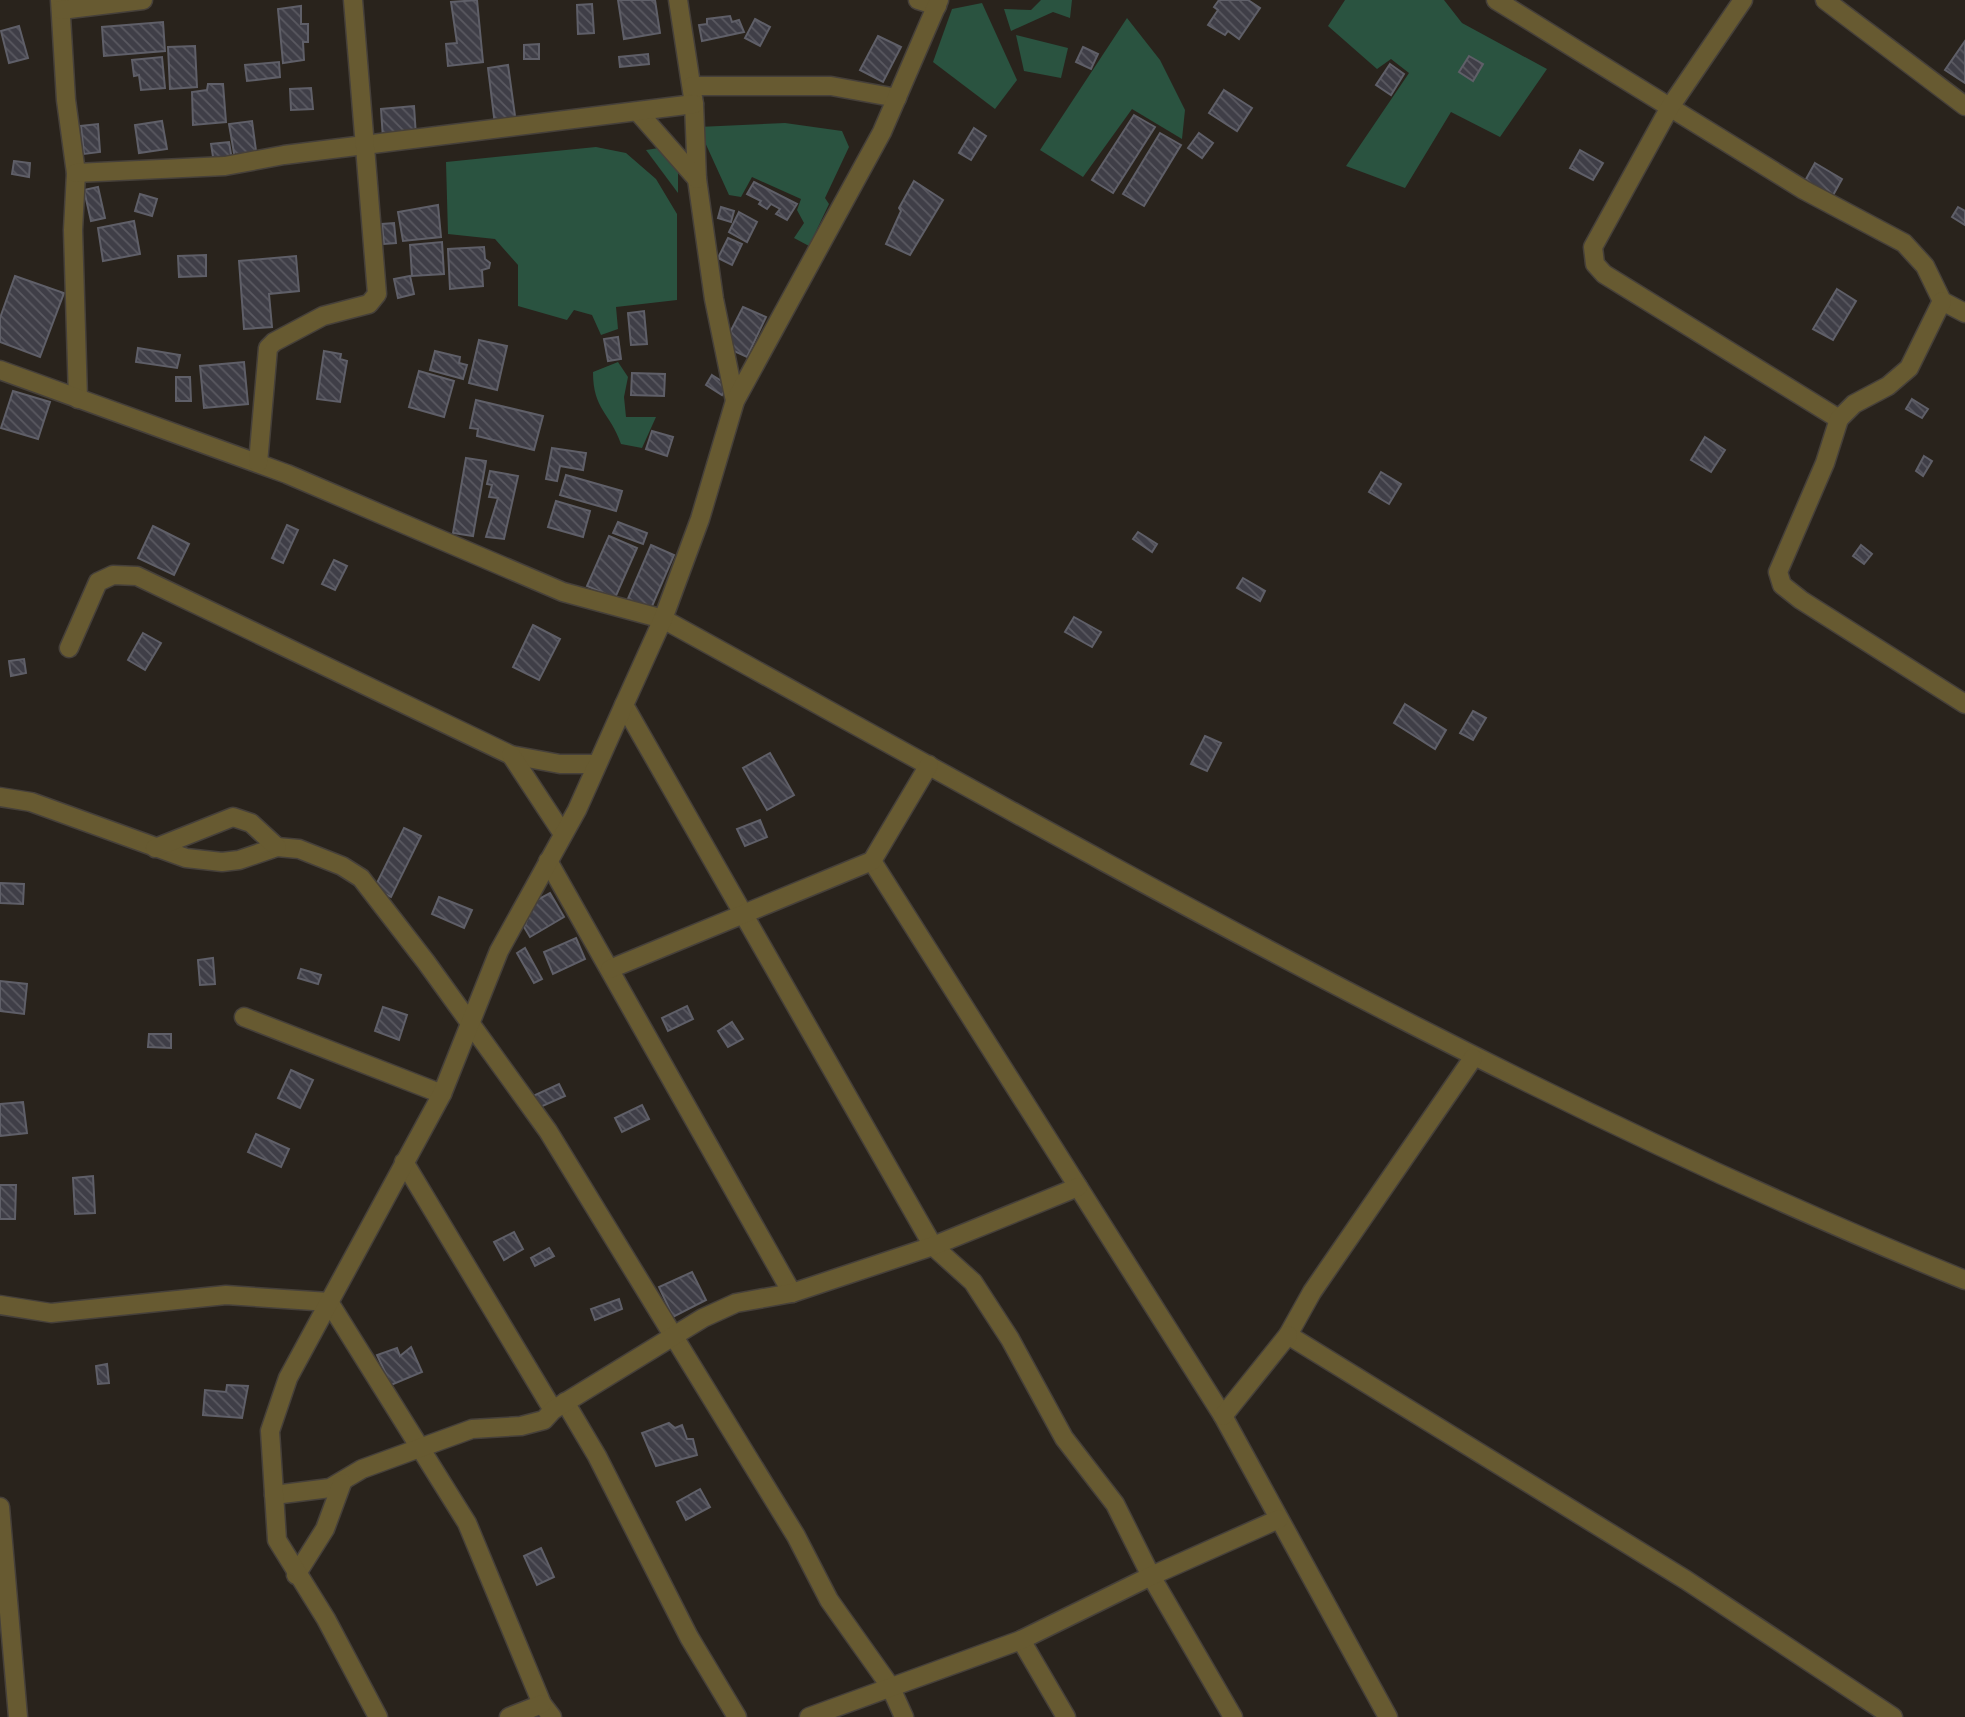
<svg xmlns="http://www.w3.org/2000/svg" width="1965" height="1717" font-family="'Golos Text',sans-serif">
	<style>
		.grass { fill: #2a5340 }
		.building { fill: url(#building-back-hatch); stroke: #5f5f68; stroke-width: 2 }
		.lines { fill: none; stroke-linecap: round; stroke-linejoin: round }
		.minor-casing { stroke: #46403a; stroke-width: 21 }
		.minor { stroke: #675a31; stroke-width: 18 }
	</style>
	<defs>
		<pattern id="building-back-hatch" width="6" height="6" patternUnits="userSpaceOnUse" patternTransform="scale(1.75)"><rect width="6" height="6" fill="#3f3e47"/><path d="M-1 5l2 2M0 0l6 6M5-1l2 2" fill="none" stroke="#5a5961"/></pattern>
	</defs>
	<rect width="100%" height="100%" fill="#29231c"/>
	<g class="grass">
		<path d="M 1041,0 L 1072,0 L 1070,18 L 1053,12 L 1011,31 L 1004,9 L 1031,10 Z"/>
		<path d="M 1345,0 L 1444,0 L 1462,23 L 1547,69 L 1500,137 L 1451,112 L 1405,188 L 1346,166 L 1409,73 L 1391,59 L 1377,69 L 1328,26 Z"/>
		<path d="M 982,3 L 1017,80 L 995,109 L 933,62 L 952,9 Z"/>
		<path d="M 1127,18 L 1160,60 L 1185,110 L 1182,139 L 1132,109 L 1083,177 L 1040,150 Z"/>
		<path d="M 1016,35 L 1068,48 L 1061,78 L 1024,71 Z"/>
		<path d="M 785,123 L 842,131 L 849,147 L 825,198 L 829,204 L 809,246 L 794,238 L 804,223 L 797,210 L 801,199 L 752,177 L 741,197 L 729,195 L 698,127 Z"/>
		<path d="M 678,145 L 678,193 L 646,150 Z"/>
		<path d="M 596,147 L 626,153 L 656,179 L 677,214 L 677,300 L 616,307 L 618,329 L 601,335 L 592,315 L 574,310 L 567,320 L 518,306 L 518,265 L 495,239 L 448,234 L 446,162 Z"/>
		<path d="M 618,362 L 628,377 L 624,397 L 626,417 L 656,417 L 642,448 L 621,444 C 610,412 593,410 593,372 Z"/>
	</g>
	<g class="building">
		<path d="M 477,0 L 483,62 L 448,66 L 446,44 L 457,43 L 451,2 Z"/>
		<path d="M 618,0 L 655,0 L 660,33 L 624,39 Z"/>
		<path d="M 1219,0 L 1248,0 L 1260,8 L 1239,39 L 1228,31 L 1225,35 L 1208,25 L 1218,10 L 1214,7 Z"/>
		<path d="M 592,4 L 594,33 L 578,34 L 577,5 Z"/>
		<path d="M 301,6 L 301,24 L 308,24 L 308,42 L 303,42 L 304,60 L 283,63 L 278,9 Z"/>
		<path d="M 730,16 L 732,22 L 739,20 L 744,32 L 702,41 L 699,25 L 707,24 L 707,19 Z"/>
		<path d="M 755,19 L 770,27 L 760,46 L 745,38 Z"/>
		<path d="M 163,22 L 165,51 L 104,56 L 102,27 Z"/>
		<path d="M 19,26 L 28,58 L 9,63 L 1,31 Z"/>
		<path d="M 878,36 L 901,47 L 883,82 L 860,70 Z"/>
		<path d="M 1965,41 L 1965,83 L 1945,70 Z"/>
		<path d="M 539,44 L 539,59 L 524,59 L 524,45 Z"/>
		<path d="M 195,46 L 197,87 L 170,89 L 168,47 Z"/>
		<path d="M 1083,47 L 1098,54 L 1091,69 L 1076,62 Z"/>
		<path d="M 648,54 L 649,64 L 620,67 L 619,57 Z"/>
		<path d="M 1469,56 L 1483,64 L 1473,81 L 1459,72 Z"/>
		<path d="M 162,57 L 165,88 L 141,90 L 139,75 L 134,76 L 132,60 Z"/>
		<path d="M 279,62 L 280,77 L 247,81 L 245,65 Z"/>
		<path d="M 1390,64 L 1404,74 L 1391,95 L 1376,85 Z"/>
		<path d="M 508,65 L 516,123 L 495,125 L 488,68 Z"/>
		<path d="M 208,84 L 223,84 L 226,122 L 193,125 L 192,92 L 207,90 Z"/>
		<path d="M 311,88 L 313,109 L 291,110 L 290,89 Z"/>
		<path d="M 1224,90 L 1252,108 L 1237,131 L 1209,113 Z"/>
		<path d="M 414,106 L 416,136 L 383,139 L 381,109 Z"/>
		<path d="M 1134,115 L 1155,127 L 1113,193 L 1092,180 Z"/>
		<path d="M 162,121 L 167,149 L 139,153 L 135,125 Z"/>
		<path d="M 252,121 L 257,158 L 235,159 L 229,124 Z"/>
		<path d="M 98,124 L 100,152 L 84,154 L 81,126 Z"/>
		<path d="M 974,128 L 986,136 L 971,160 L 959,153 Z"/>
		<path d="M 1160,133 L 1181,145 L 1144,206 L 1123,194 Z"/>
		<path d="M 1199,133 L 1213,143 L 1202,158 L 1188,148 Z"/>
		<path d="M 229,142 L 232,160 L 214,163 L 211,144 Z"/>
		<path d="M 1580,150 L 1603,163 L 1593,180 L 1570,168 Z"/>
		<path d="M 14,161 L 30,163 L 29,177 L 12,174 Z"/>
		<path d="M 1815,163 L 1842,179 L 1832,197 L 1805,181 Z"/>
		<path d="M 914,181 L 943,200 L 910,255 L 886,244 L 901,211 L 899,208 Z"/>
		<path d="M 754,182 L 797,204 L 787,220 L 776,214 L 780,209 L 771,204 L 767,209 L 759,204 L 761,201 L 747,194 Z"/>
		<path d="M 98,187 L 105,218 L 91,221 L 84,190 Z"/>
		<path d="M 140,194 L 157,199 L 152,216 L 135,211 Z"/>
		<path d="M 438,205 L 441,237 L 403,241 L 398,212 Z"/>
		<path d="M 721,207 L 734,211 L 731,222 L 718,218 Z"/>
		<path d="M 1958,207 L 1965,211 L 1965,225 L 1952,217 Z"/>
		<path d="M 739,212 L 757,222 L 747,242 L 729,232 Z"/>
		<path d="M 134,221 L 140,254 L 103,261 L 98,228 Z"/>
		<path d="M 394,223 L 396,243 L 384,244 L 382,224 Z"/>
		<path d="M 728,238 L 742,244 L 732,265 L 718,258 Z"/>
		<path d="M 442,242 L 444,274 L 412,276 L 410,245 Z"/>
		<path d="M 484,247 L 485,259 L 490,263 L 489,268 L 482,270 L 483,286 L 450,289 L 448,249 Z"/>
		<path d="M 206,255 L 206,276 L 179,277 L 178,256 Z"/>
		<path d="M 296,256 L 299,291 L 269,294 L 272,327 L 244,329 L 239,261 Z"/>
		<path d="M 15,276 L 64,293 L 40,357 L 0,342 L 0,318 Z"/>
		<path d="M 410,276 L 414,294 L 398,298 L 394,279 Z"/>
		<path d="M 1837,289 L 1856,301 L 1833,340 L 1813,329 Z"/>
		<path d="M 743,307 L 766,317 L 747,357 L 723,346 Z"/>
		<path d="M 644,311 L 647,344 L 631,345 L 628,313 Z"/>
		<path d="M 618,337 L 621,359 L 608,361 L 604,339 Z"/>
		<path d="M 479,340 L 507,346 L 497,390 L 469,383 Z"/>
		<path d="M 138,348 L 180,355 L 177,368 L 136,362 Z"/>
		<path d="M 324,351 L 341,354 L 340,359 L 347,361 L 340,402 L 317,399 Z"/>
		<path d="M 435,351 L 460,357 L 459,363 L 467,365 L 463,379 L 430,370 Z"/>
		<path d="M 244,362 L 248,404 L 204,408 L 200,366 Z"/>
		<path d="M 419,371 L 454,381 L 444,417 L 409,407 Z"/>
		<path d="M 632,373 L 665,374 L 664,396 L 631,395 Z"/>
		<path d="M 712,375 L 728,385 L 722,395 L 706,385 Z"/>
		<path d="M 176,377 L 190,377 L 191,401 L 176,401 Z"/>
		<path d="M 13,391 L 50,402 L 38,439 L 1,428 Z"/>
		<path d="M 1912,399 L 1928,409 L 1922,418 L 1906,409 Z"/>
		<path d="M 476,400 L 543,416 L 534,450 L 477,436 L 478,429 L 470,428 Z"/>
		<path d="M 652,431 L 673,437 L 667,456 L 646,449 Z"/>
		<path d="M 1705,437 L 1725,450 L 1711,472 L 1691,460 Z"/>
		<path d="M 552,448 L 586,453 L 583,470 L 560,466 L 557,481 L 546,479 Z"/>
		<path d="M 1924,456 L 1932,461 L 1923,476 L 1916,471 Z"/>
		<path d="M 466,458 L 486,461 L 473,536 L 453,533 Z"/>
		<path d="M 490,471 L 518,476 L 504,539 L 486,537 L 498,498 L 489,497 L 492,485 L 487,484 Z"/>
		<path d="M 1381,472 L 1401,484 L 1389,504 L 1369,492 Z"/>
		<path d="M 566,475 L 622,491 L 616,511 L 560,495 Z"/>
		<path d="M 556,501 L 590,511 L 583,537 L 548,527 Z"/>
		<path d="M 618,522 L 647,533 L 643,544 L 613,533 Z"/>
		<path d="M 287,525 L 298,530 L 283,563 L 272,558 Z"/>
		<path d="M 153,526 L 189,544 L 174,575 L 138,558 Z"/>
		<path d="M 1138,532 L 1157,544 L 1152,552 L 1133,539 Z"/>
		<path d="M 609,536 L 637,548 L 615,598 L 587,586 Z"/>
		<path d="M 651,545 L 674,555 L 650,611 L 627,601 Z"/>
		<path d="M 1861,545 L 1872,554 L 1864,564 L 1853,556 Z"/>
		<path d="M 334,560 L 347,566 L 335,590 L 322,584 Z"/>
		<path d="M 1243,578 L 1265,591 L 1260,601 L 1237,588 Z"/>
		<path d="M 1074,617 L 1101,632 L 1092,647 L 1065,632 Z"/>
		<path d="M 533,625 L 560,639 L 539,680 L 513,667 Z"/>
		<path d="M 143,633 L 161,643 L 145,670 L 128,660 Z"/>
		<path d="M 24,659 L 26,673 L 11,676 L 9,661 Z"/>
		<path d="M 1405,704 L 1446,730 L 1435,749 L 1394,723 Z"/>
		<path d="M 1473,711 L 1486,718 L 1473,740 L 1460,733 Z"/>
		<path d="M 1205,736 L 1221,743 L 1207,771 L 1191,764 Z"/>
		<path d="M 770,753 L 794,795 L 767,810 L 743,768 Z"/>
		<path d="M 760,820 L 767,837 L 745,846 L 737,829 Z"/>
		<path d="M 404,828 L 421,836 L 391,897 L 374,889 Z"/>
		<path d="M 0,883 L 24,884 L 23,904 L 0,903 Z"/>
		<path d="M 550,893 L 564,917 L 530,937 L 524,927 L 535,901 Z"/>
		<path d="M 439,897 L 472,910 L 464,928 L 432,914 Z"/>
		<path d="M 576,938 L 585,959 L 553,974 L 544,952 Z"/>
		<path d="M 525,948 L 542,979 L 534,983 L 517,953 Z"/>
		<path d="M 213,958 L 215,984 L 200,985 L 198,960 Z"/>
		<path d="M 301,969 L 321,975 L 318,984 L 298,978 Z"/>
		<path d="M 0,981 L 27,984 L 24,1014 L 0,1011 Z"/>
		<path d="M 687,1006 L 693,1019 L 668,1031 L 662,1018 Z"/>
		<path d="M 383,1007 L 407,1015 L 399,1040 L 375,1031 Z"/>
		<path d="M 732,1022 L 743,1039 L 728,1047 L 718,1031 Z"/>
		<path d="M 149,1034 L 171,1034 L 171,1048 L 148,1047 Z"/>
		<path d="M 291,1070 L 313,1080 L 300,1108 L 278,1098 Z"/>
		<path d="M 559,1084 L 565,1096 L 538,1108 L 533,1096 Z"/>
		<path d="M 23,1102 L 27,1133 L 0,1136 L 0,1104 Z"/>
		<path d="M 642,1105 L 649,1119 L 622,1132 L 615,1118 Z"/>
		<path d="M 256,1134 L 289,1149 L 281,1167 L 248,1152 Z"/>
		<path d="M 93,1176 L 95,1213 L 75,1214 L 73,1178 Z"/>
		<path d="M 0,1185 L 16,1185 L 15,1219 L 0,1219 Z"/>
		<path d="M 514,1232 L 523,1249 L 504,1260 L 494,1242 Z"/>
		<path d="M 549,1248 L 554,1256 L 535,1266 L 531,1258 Z"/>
		<path d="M 692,1272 L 706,1300 L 673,1317 L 659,1287 Z"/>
		<path d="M 619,1299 L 622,1309 L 595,1320 L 591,1309 Z"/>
		<path d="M 411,1347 L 422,1372 L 391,1385 L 377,1355 L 397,1348 L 400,1356 Z"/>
		<path d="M 107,1364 L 109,1383 L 98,1384 L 96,1366 Z"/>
		<path d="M 227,1385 L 248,1386 L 242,1418 L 203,1415 L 205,1390 L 226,1392 Z"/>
		<path d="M 669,1423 L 675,1428 L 682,1425 L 687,1439 L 693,1439 L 697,1455 L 656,1466 L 642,1433 Z"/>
		<path d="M 700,1489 L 710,1507 L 686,1520 L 677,1502 Z"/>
		<path d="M 541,1548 L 554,1577 L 537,1585 L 524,1556 Z"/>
	</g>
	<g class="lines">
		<g class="minor-casing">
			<g id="minor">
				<path d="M 60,0 L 66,100 L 76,173 L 73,230 L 78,399"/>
				<path d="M 678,0 L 694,104 L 697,179 L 714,299 L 735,401"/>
				<path d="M 918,0 L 937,6"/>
				<path d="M 1496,0 L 1804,190 L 1904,243 L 1925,266 L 1942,301 L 1965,313"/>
				<path d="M 1743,0 L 1670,107 L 1593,247 L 1595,264 L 1604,274 L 1839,419"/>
				<path d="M 1825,0 L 1965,106"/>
				<path d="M 61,10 L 143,0"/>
				<path d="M 692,86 L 831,86 L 897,98"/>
				<path d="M 638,112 L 697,179"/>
				<path d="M 76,173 L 225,166 L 284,155 L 694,104"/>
				<path d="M 1942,301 L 1909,368 L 1888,386 L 1854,404 L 1839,419 L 1825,463 L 1778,572 L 1782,585 L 1801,600 L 1965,704"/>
				<path d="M 0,370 L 287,474 L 563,592 L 663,619 C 1089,853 1513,1097 1965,1280"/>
				<path d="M 258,463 L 268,348 L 274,342 L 323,316 L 369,304 L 377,294 L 353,0"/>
				<path d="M 69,648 L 98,582 L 113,575 L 137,576 L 511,755 L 560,764 L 597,764"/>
				<path d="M 624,705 L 933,1246 L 973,1282 L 1010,1339 L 1064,1438 L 1115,1504 L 1151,1576 L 1233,1717"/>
				<path d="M 511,755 L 563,834"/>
				<path d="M 0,797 L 31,802 L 186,858 L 222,862 L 239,860 L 277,847 L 299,849 L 342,866 L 361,878 L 426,962 L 548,1131 L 796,1536 L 829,1600 L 890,1686 L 904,1717"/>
				<path d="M 155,848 L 233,817 L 251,823 L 277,847"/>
				<path d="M 548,861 L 792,1293"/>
				<path d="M 872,861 L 1223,1416 L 1388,1717"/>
				<path d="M 610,969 L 872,861 L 929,765"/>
				<path d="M 244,1017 L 442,1094"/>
				<path d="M 1473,1058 L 1312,1292 L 1288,1335 L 1686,1580 L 1893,1717"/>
				<path d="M 404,1162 L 553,1410"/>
				<path d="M 0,1305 L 51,1313 L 226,1295 L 329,1302 L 467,1523 L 542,1704 L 552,1717"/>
				<path d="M 565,1402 L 597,1456 L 689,1637 L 737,1717"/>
				<path d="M 1223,1416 L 1288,1335"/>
				<path d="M 274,1495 L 330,1488 L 362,1469 L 472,1429 L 521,1426 L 544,1420 L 553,1410 L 703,1318 L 736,1303 L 792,1293 L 933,1246 L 1078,1187"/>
				<path d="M 0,1507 L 18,1717"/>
				<path d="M 296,1575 L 325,1529 L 342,1483"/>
				<path d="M 1021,1640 L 1066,1717"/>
				<path d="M 378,1717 L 326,1619 L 277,1540 L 270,1431 L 288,1378 L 442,1094 L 499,951 L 577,810 L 624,705 L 663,619 L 700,519 L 735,401 L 882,132 L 939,0"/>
				<path d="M 509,1717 L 542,1704"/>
				<path d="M 809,1717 L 1021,1640 L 1151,1576 L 1279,1519"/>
			</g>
		</g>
		<use href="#minor" class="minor"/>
	</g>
</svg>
